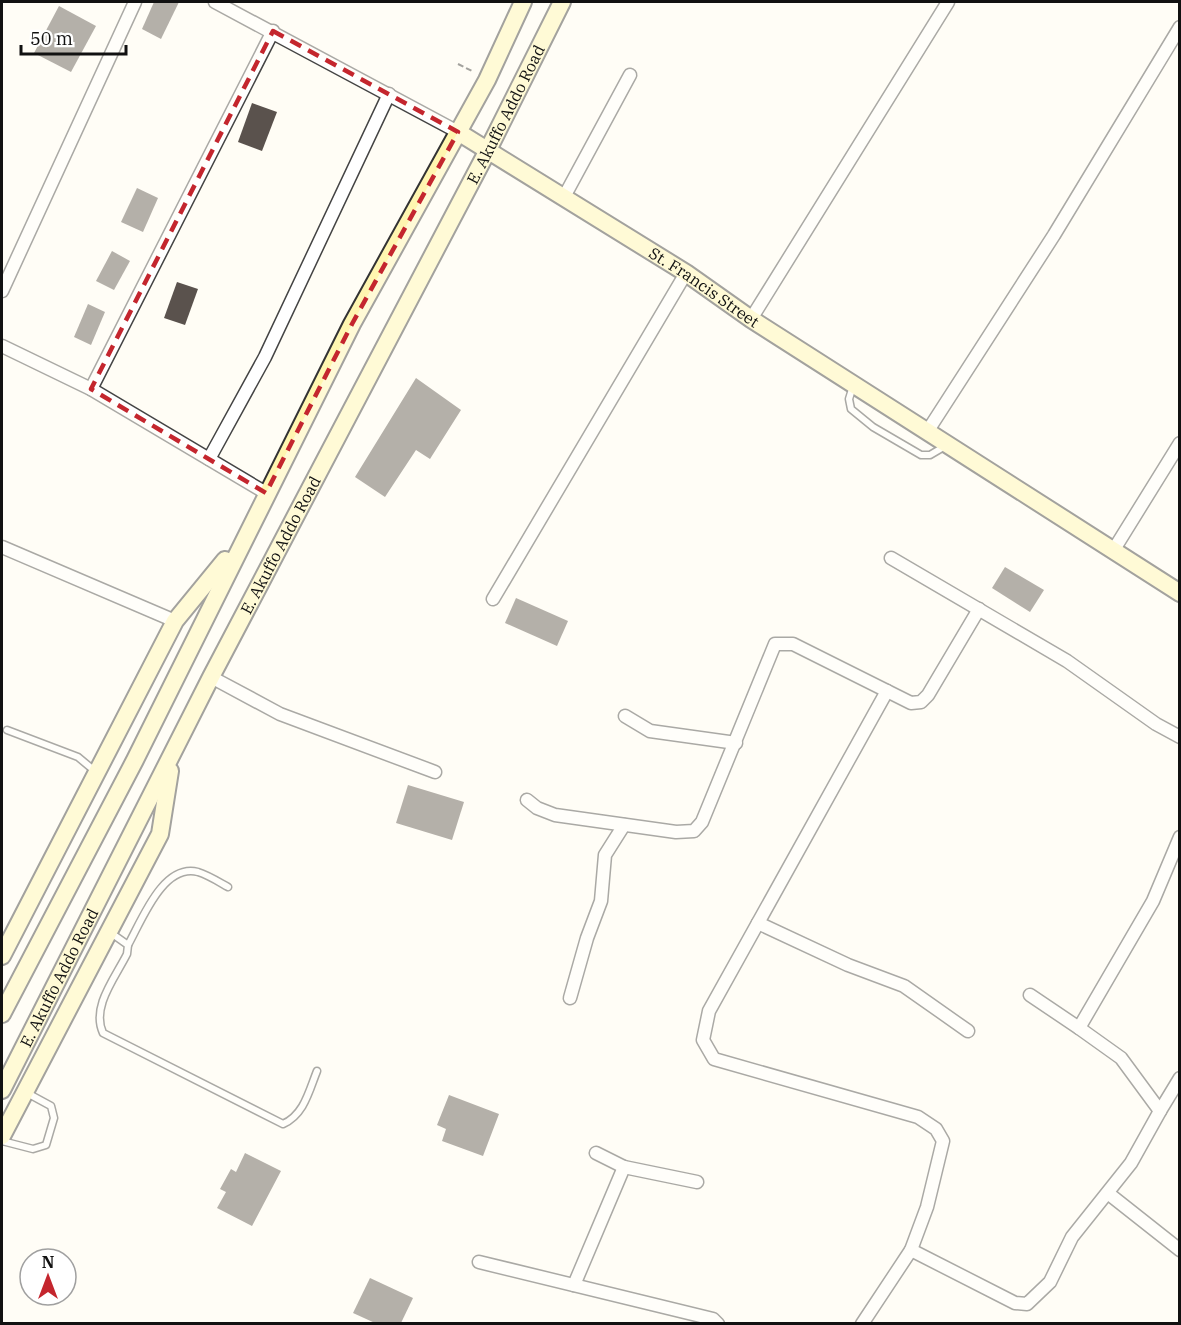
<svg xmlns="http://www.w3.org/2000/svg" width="1181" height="1325" font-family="'IBM Plex Serif',serif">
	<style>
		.building { fill: #5a524d }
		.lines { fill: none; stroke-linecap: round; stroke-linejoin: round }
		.lane-casing { stroke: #444; stroke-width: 9 }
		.street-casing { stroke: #444; stroke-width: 15 }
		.secondary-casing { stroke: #333; stroke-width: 20 }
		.path { stroke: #333; stroke-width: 2; stroke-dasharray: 6 3; stroke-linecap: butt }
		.lane { stroke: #fff; stroke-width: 6 }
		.street { stroke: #fff; stroke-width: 12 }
		.secondary { stroke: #fff6b0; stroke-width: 16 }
		.marked { fill: none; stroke: #c4262e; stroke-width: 4.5; stroke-dasharray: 12 8; stroke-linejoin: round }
		.labels { text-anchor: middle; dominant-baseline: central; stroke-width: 6; stroke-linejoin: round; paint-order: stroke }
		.street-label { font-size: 16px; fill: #111; stroke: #fff }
	</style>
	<rect width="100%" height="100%" fill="#fffdf5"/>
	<g class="building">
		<path d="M 154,2 L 179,2 L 161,39 L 142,29 Z"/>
		<path d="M 59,6 L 96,26 L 71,72 L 34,53 Z"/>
		<path d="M 252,103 L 277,112 L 262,151 L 238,142 Z"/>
		<path d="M 137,188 L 158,198 L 143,232 L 121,222 Z"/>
		<path d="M 112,251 L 130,261 L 114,290 L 96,281 Z"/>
		<path d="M 177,282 L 198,289 L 185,325 L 164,318 Z"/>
		<path d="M 88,304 L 105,312 L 91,345 L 74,337 Z"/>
		<path d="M 416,378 L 461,410 L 430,459 L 416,450 L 385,497 L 355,477 Z"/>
		<path d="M 1005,567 L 1044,590 L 1030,612 L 992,588 Z"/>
		<path d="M 516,598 L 568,621 L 557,646 L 505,623 Z"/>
		<path d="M 408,785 L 464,802 L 452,840 L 396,823 Z"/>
		<path d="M 449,1095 L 499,1114 L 483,1156 L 442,1141 L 446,1129 L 437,1125 Z"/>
		<path d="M 245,1153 L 281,1171 L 252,1226 L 217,1208 L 226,1192 L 220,1189 L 231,1169 L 236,1172 Z"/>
		<path d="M 370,1278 L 413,1298 L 401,1323 L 375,1323 L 353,1313 Z"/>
	</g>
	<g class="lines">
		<g class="lane-casing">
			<g id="lane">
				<path d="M 853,386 L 849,399 L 851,409 L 873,427 L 921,455 L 930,455 L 947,445"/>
				<path d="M 7,730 L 78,757 L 96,772"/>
				<path d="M 111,933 L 128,945 L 127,954 C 115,978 91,1007 103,1033 L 283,1124 C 304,1115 309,1091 317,1071"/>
				<path d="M 128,945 C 142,920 163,863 198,872 C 208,875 219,882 228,887"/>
				<path d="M 2,1141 L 33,1149 L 46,1145 L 54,1118 L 51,1106 L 27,1093"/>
			</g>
		</g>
		<g class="street-casing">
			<g id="street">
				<path d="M 215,2 L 458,132"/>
				<path d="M 564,197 L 630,75"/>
				<path d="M 2,291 L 135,2"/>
				<path d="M 751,319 L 948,2"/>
				<path d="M 2,346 L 91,389 L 266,493"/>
				<path d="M 91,389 L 273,31"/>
				<path d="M 927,432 L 1054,235 L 1180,27"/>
				<path d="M 209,459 L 265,357 L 389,94"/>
				<path d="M 2,547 L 175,621"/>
				<path d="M 1113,551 L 1180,443"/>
				<path d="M 891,558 L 1067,661 L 1156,724 L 1180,737"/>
				<path d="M 493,599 L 686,273"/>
				<path d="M 211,677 L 280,714 L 435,772"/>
				<path d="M 625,716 L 650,731 L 736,743"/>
				<path d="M 527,800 L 537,808 L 555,815 L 676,832 L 694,831 L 702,822 L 775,644 L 793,644 L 911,703 L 921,702 L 928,695 L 979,609"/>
				<path d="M 758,923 L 848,965 L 904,986 L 968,1031"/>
				<path d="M 1030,995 L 1079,1028 L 1153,901 L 1180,837"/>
				<path d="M 570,998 L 587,938 L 601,901 L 605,855 L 624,825"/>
				<path d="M 1160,1111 L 1180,1078"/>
				<path d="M 596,1153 L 624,1167"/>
				<path d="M 1109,1194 L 1180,1250"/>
				<path d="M 911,1250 L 1015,1303 L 1027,1304 L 1050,1282 L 1072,1237 L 1131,1163 L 1160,1111 L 1121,1058 L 1079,1028"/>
				<path d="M 479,1262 L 713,1319 L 718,1324"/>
				<path d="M 574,1285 L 624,1167 L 697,1182"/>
				<path d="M 862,1324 L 911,1250 L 927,1207 L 943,1141 L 936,1129 L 918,1117 L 714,1059 L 703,1040 L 709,1011 L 887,691"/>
			</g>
		</g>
		<g class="secondary-casing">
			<g id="secondary">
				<path id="s1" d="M 458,132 L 686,273 L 751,319 L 1180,593"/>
				<path d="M 2,956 L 175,621 L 225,560"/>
				<path d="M 2,1014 L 135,760 L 352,324 L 487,80 L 523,2"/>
				<path id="s2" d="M 2,1090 L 211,677 L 488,150 L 562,2"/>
				<path d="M 2,1136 L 160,834 L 170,771"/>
			</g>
		</g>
		<path class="path" d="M 458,64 L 474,72"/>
		<use href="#lane" class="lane"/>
		<use href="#street" class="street"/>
		<use href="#secondary" class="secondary"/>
	</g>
	<path d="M0 0H1181V1325H0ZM 273,31 L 458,132 L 352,324 L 266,493 L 91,389 Z" fill="#fffdf5" fill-opacity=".55" fill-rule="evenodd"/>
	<path class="marked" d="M 273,31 L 458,132 L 352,324 L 266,493 L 91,389 Z"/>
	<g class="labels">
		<g class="street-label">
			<text stroke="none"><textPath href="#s2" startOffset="1098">E. Akuffo Addo Road</textPath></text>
			<text stroke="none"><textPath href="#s1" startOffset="291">St. Francis Street</textPath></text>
			<text stroke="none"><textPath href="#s2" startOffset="612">E. Akuffo Addo Road</textPath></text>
			<text stroke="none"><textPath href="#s2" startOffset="126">E. Akuffo Addo Road</textPath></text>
		</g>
	</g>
	<rect width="1181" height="1325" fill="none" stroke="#111111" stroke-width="6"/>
	<g transform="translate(48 1277)"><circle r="28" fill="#ffffff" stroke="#a0a0a0" stroke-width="1.5"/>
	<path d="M0-4.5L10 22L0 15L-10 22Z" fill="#c4262e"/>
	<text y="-9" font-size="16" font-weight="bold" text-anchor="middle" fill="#111111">N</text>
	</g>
	<path d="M21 45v9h105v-9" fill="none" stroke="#111111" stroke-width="3"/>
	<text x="30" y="45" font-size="18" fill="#111111" stroke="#ffffff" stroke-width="4.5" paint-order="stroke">50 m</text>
</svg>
